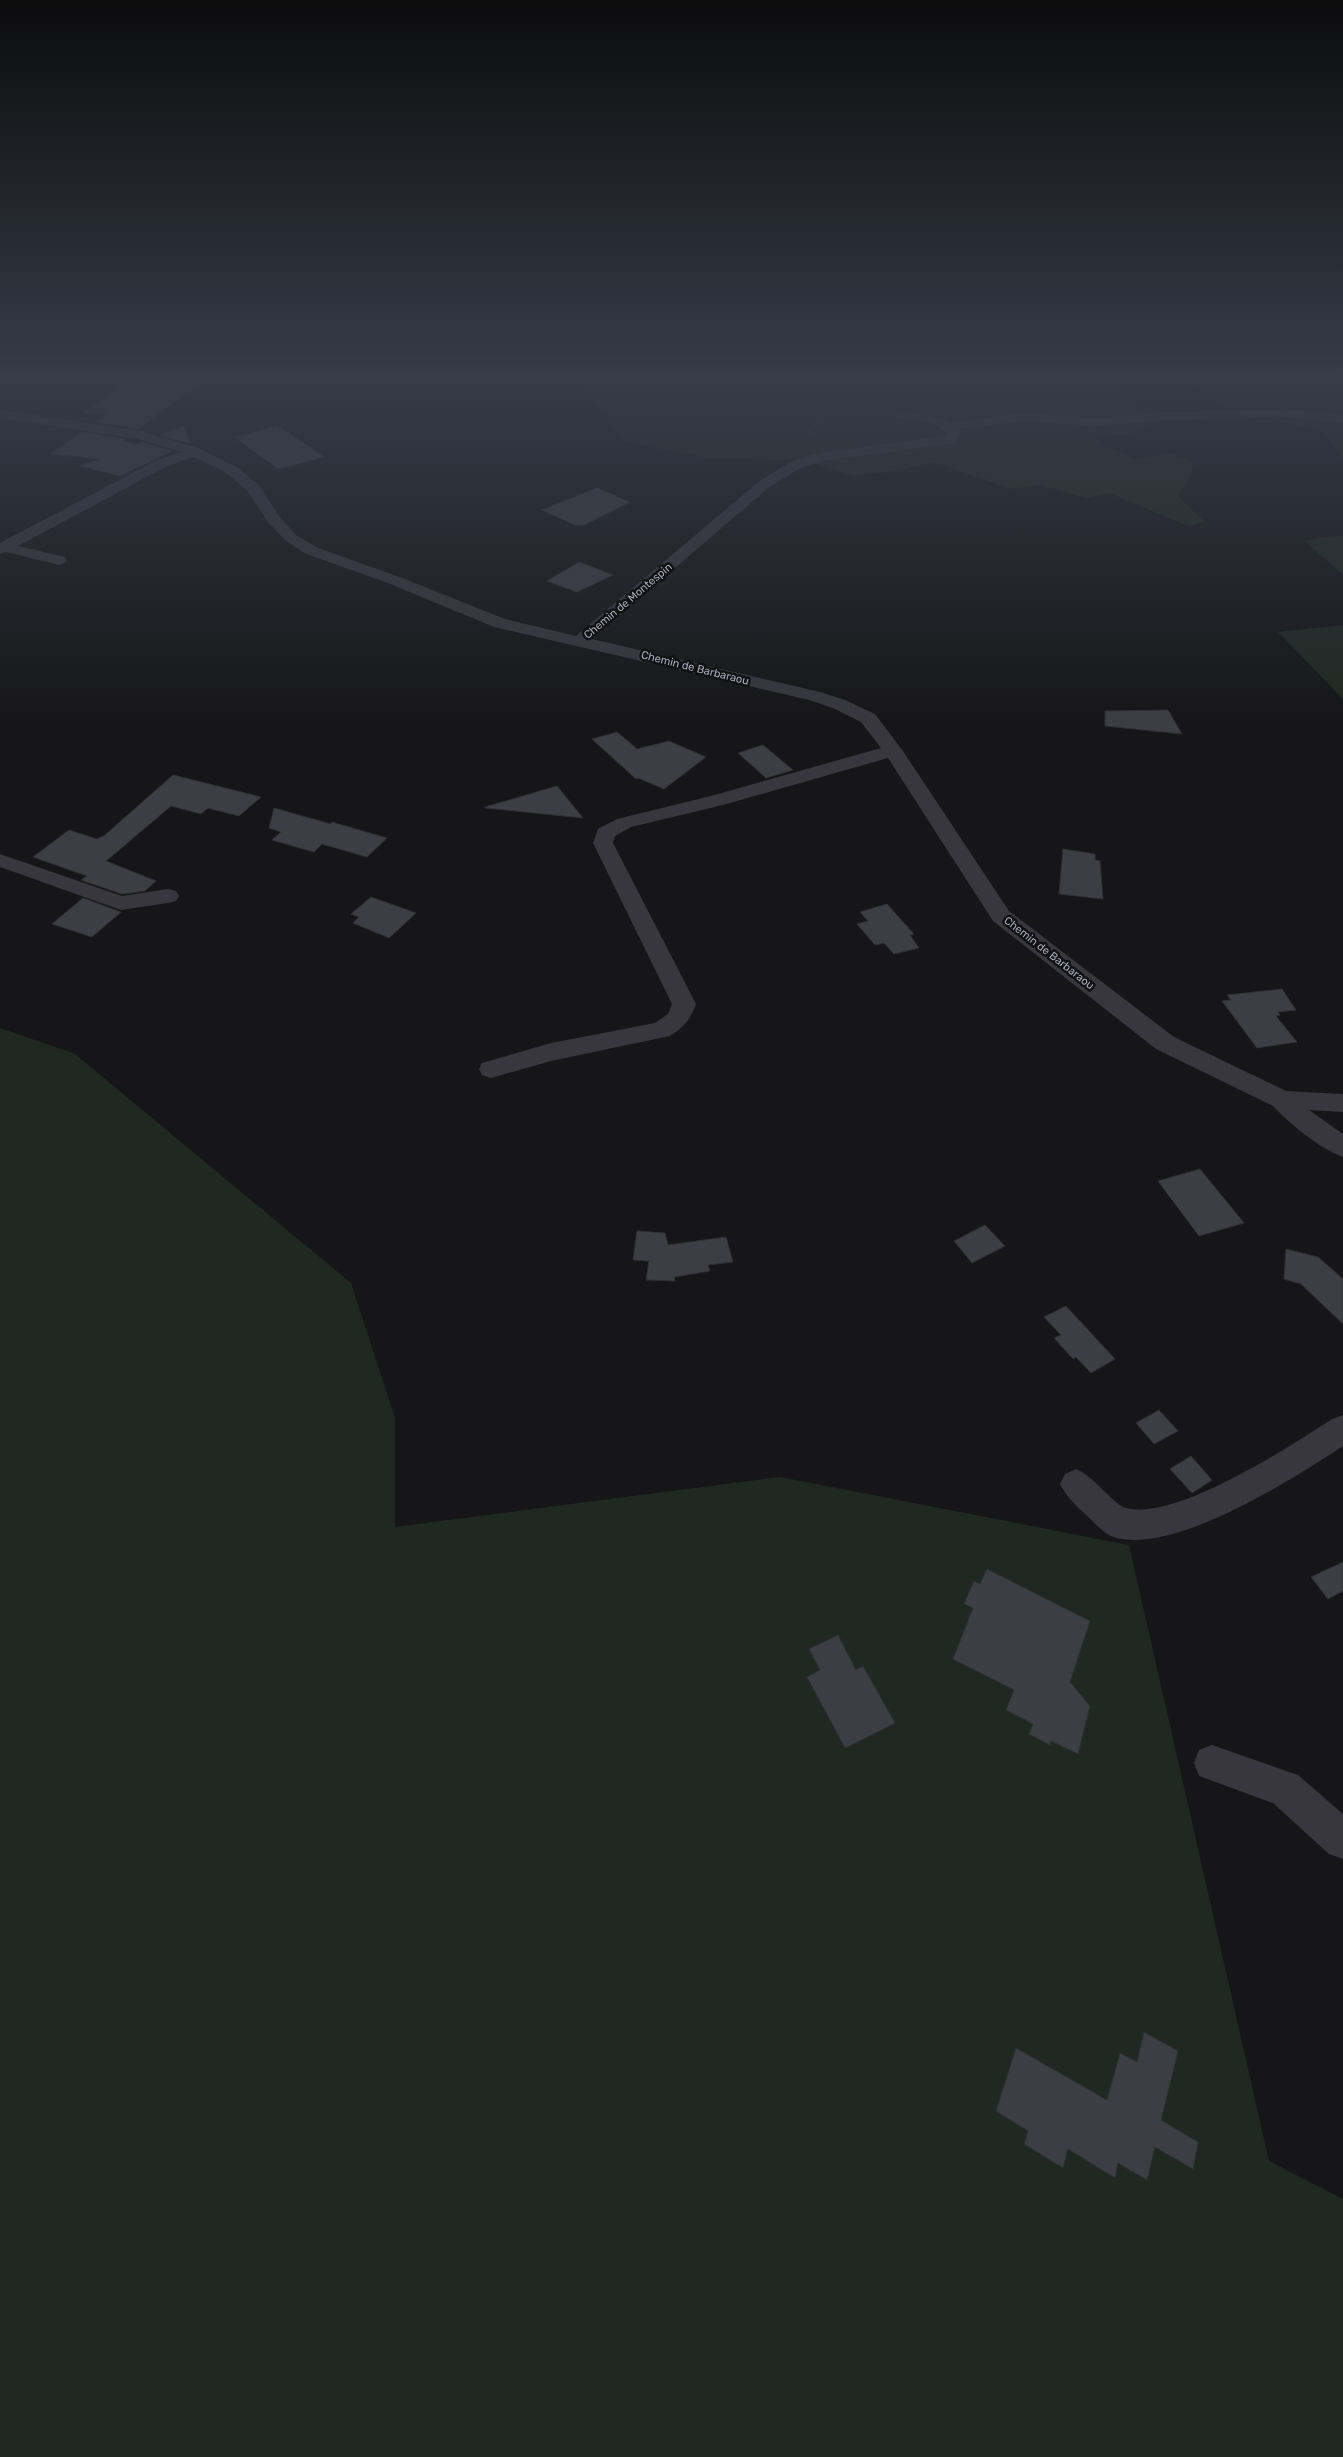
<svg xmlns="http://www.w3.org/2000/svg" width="1343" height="2457" font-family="Rubik,sans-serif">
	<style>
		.green { fill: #202822 }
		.building { fill: #3d3e43; stroke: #303034 }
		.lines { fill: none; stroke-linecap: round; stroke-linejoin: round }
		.path { stroke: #3d3e44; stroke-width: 2; stroke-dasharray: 1 2; stroke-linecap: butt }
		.street { fill: #37373d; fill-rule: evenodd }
		.labels { text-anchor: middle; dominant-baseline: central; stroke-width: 5; stroke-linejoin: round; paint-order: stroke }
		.far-street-label { font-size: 11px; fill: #a7aab9; stroke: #111113 }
	</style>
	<rect width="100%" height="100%" fill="#161618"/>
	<g class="green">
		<path d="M 574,378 L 1141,378 L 1117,380 L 1115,394 L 1160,423 L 1131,433 L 1096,437 L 1104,445 L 1136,459 L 1169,453 L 1194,462 L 1190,477 L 1178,496 L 1205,522 L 1189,526 L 1109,493 L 1086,498 L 1040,485 L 1012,489 L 933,462 L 895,471 L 854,476 L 808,461 L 707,458 L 625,442 Z"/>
		<path d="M 1183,378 L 1343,378 L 1343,458 L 1322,431 L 1222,406 Z"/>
		<path d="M 1343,536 L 1343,575 L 1305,541 L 1320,537 Z"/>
		<path d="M 1343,625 L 1343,699 L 1278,632 Z"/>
		<path d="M 0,1028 L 75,1054 L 351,1283 L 395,1418 L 395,1527 L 780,1477 L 1129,1545 L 1269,2161 L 1343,2199 L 1343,2457 L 0,2457 Z"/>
	</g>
	<g class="building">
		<path d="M 133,378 L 172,378 L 201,382 L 138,429 L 96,422 L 107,414 L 83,412 Z"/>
		<path d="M 183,426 L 190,442 L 188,443 L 160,435 Z"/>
		<path d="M 277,426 L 289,433 L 324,457 L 278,469 L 235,437 Z"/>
		<path d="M 82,432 L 124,439 L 121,441 L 137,444 L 142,442 L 172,451 L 120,476 L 81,466 L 99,459 L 50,454 Z"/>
		<path d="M 597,488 L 630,502 L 584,525 L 575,525 L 542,510 Z"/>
		<path d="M 579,562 L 613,575 L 577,592 L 547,581 Z"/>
		<path d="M 1168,710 L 1182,734 L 1105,726 L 1105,711 Z"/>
		<path d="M 617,732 L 637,749 L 669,741 L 706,757 L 664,789 L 638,778 L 636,779 L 592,739 Z"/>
		<path d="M 763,745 L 793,770 L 766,778 L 738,753 Z"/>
		<path d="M 173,775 L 261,797 L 239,816 L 208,808 L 201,814 L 171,806 L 106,861 L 156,881 L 145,891 L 122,894 L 81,880 L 87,876 L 33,857 L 69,830 L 97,839 L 105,835 Z"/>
		<path d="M 557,786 L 583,818 L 485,808 L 485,807 Z"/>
		<path d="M 274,808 L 331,824 L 332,822 L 387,838 L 367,857 L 322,844 L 314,852 L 272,840 L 281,832 L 269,828 Z"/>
		<path d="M 1063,849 L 1095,854 L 1095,860 L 1100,861 L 1103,899 L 1059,894 Z"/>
		<path d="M 371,897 L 416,913 L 415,914 L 389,938 L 353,923 L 359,917 L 351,914 Z"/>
		<path d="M 83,898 L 121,912 L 92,937 L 52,924 Z"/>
		<path d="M 887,904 L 914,934 L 910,935 L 919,948 L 894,954 L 884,943 L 875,945 L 857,924 L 868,921 L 860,912 Z"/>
		<path d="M 1282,989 L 1296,1010 L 1278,1012 L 1280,1015 L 1276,1016 L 1297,1042 L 1257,1048 L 1222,1001 L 1231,1000 L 1227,995 Z"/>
		<path d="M 1200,1169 L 1244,1223 L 1199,1236 L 1158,1181 Z"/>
		<path d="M 985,1225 L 1005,1246 L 972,1263 L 954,1241 Z"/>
		<path d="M 637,1231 L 665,1233 L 668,1245 L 726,1237 L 733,1262 L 708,1265 L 710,1271 L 674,1277 L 675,1281 L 646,1280 L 649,1261 L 633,1260 Z"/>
		<path d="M 1286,1249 L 1318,1257 L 1343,1279 L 1343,1324 L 1301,1284 L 1284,1279 Z"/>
		<path d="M 1066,1306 L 1115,1359 L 1091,1373 L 1076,1357 L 1073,1359 L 1054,1338 L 1061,1335 L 1044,1317 Z"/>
		<path d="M 1159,1410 L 1178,1431 L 1154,1444 L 1136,1423 Z"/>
		<path d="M 1191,1456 L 1212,1480 L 1192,1493 L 1170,1469 Z"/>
		<path d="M 1343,1562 L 1343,1591 L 1328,1599 L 1311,1577 Z"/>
		<path d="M 987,1569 L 1090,1621 L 1070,1682 L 1090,1706 L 1078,1754 L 1051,1741 L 1050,1745 L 1029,1734 L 1033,1724 L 1006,1710 L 1014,1690 L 953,1659 L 973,1608 L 964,1604 L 974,1581 L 980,1584 Z"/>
		<path d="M 838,1635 L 856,1670 L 863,1666 L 895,1723 L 845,1748 L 807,1677 L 820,1670 L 809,1649 Z"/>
		<path d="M 1144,2032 L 1178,2051 L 1161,2120 L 1198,2142 L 1193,2169 L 1155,2147 L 1147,2180 L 1118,2163 L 1115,2178 L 1068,2149 L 1063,2168 L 1024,2144 L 1028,2131 L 996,2111 L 1016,2048 L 1107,2100 L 1120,2053 L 1137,2062 Z"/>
	</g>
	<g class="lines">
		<g class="path">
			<path d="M 756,378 L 787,404 L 827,424 L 842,424 L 856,416 L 884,410"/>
			<path d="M 982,378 L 994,402"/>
			<path d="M 816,419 L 816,425 L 809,431 L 821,437"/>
		</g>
		<g class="street">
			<path d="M 1291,409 L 1343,415 L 1343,423 L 1291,417 L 1169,420 L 1095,426 L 1022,421 L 958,429 L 961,434 L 954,443 L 949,444 L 822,461 L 800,468 L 767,489 L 592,639 L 820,692 L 845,700 L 875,714 L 903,751 L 1009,911 L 1174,1037 L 1286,1091 L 1343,1094 L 1343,1112 L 1309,1110 L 1343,1134 L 1343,1157 C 1320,1149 1290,1124 1273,1106 L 1156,1049 L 993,921 L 888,758 L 723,805 L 631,827 L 615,836 L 613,843 L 696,1004 C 691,1019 683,1028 670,1036 L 551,1061 L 491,1078 L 482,1075 L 479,1069 L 482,1063 L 551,1043 L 655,1023 L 668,1014 L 672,1004 L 593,843 L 598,829 L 617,819 L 711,796 L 881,748 L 861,722 L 833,708 L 809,700 L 494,627 L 388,583 L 306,554 L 286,541 L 268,522 L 247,490 L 225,472 L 194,457 L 167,466 L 18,546 L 65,557 L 67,560 L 65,563 L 59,565 L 6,552 L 0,554 L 0,543 L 157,460 L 182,452 L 139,439 L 0,418 L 0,410 L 141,431 L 198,448 L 235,466 L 258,484 L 279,516 L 296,535 L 318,548 L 400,577 L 505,619 L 576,636 L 757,483 L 790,462 L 820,453 L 945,436 L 947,434 C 939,420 911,421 897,418 L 895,415 L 897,412 L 902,411 L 940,418 L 951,423 L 1022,413 L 1095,418 L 1169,412 Z"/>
			<path d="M 0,854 L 122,896 L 168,889 L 176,891 L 179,896 L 176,901 L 168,903 L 121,910 L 0,867 Z"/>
			<path d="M 1343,1415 L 1343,1446 C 1293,1479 1177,1553 1117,1538 C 1104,1535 1094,1522 1084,1513 C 1074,1504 1066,1496 1060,1484 L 1065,1474 L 1076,1469 C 1095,1477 1114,1505 1126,1508 C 1174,1522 1291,1446 1332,1419 Z"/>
			<path d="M 1212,1745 L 1298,1775 L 1343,1814 L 1343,1859 L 1329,1854 L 1273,1803 L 1199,1776 L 1194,1763 L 1199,1750 Z"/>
		</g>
	</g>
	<linearGradient id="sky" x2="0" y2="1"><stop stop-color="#0c0c0d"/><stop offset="0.52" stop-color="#363c48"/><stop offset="1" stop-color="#363c48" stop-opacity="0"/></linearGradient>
	<rect width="1343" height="722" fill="url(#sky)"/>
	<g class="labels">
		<g class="far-street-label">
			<text transform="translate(628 601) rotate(-40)">Chemin de Montespin</text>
			<text transform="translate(695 668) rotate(14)">Chemin de Barbaraou</text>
			<text transform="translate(1049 953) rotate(38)">Chemin de Barbaraou</text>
		</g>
	</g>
</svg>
